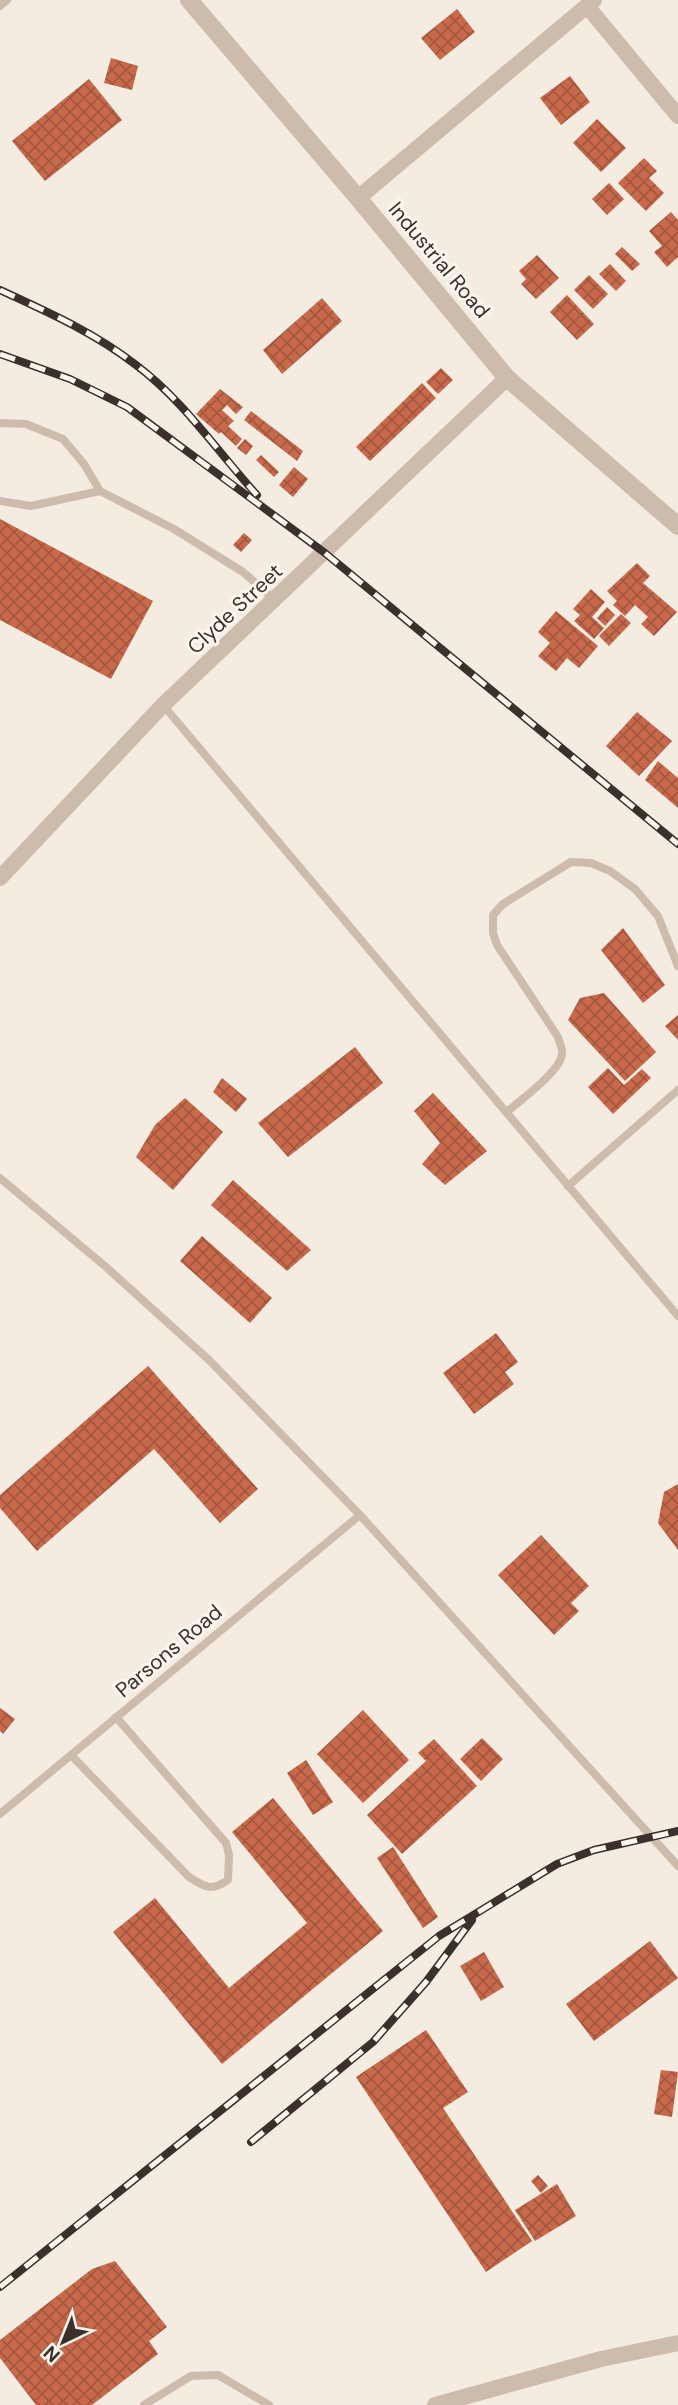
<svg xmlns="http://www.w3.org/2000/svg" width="678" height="2405" font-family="'DM Sans',sans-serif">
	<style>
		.building { fill: url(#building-cross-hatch) }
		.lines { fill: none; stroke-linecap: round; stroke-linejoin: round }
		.service { stroke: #cdbbac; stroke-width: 8 }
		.minor { stroke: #cdbbac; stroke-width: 16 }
		.tertiary { stroke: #cdbbac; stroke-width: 18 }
		.rail-casing { stroke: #3b302b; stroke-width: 8 }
		.rail { stroke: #fbf5ee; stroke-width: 5; stroke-dasharray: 16; stroke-linecap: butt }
		.labels { text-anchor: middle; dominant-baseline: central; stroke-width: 6; stroke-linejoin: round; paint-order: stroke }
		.street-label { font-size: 21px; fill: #3b302b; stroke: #fbf5ee }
	</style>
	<defs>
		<pattern id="building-cross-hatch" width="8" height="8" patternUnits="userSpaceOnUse" patternTransform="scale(1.75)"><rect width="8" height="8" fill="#c8694b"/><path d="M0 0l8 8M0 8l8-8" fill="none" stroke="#a4573f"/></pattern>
	</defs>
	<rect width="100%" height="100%" fill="#f4ebe1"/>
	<g class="building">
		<path d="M 457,9 L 475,32 L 440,60 L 421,38 Z"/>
		<path d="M 111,58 L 138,66 L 132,90 L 104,83 Z"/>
		<path d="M 570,76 L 590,102 L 561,125 L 540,98 Z"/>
		<path d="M 89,79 L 122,120 L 45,181 L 12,141 Z"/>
		<path d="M 597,119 L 626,148 L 601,172 L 573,143 Z"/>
		<path d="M 644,158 L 657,171 L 649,178 L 664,193 L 646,211 L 618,183 Z"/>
		<path d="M 609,183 L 624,199 L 607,215 L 592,199 Z"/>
		<path d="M 671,212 L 678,220 L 678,257 L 667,267 L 654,252 L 662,246 L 649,231 Z"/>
		<path d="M 622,247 L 640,264 L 632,271 L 615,254 Z"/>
		<path d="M 537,255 L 559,278 L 536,299 L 521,284 L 526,279 L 519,271 Z"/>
		<path d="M 610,264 L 626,281 L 616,291 L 599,274 Z"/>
		<path d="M 589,275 L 608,294 L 593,309 L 574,290 Z"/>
		<path d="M 567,295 L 594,324 L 577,340 L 550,312 Z"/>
		<path d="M 322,298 L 342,321 L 282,374 L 263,350 Z"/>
		<path d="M 441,368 L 453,380 L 438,394 L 426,382 Z"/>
		<path d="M 422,383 L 436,398 L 370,461 L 356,447 Z"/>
		<path d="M 220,389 L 243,407 L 236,414 L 227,405 L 222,410 L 234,421 L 228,426 L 242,439 L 236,446 L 221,432 L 219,434 L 196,414 Z"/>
		<path d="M 251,411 L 303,451 L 297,461 L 244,420 Z"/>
		<path d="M 245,439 L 253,446 L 246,455 L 237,448 Z"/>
		<path d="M 261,455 L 279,472 L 274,477 L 256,460 Z"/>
		<path d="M 294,467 L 308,479 L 293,497 L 279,485 Z"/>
		<path d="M 0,519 L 153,601 L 111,679 L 0,620 Z"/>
		<path d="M 244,533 L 252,540 L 241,552 L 233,545 Z"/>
		<path d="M 637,563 L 650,576 L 643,583 L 677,612 L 654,636 L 641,624 L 648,617 L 635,605 L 625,616 L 613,605 L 617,601 L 607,591 Z"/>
		<path d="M 591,589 L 605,602 L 592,617 L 604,628 L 594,639 L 574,621 L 580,615 L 573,609 Z"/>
		<path d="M 607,607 L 615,615 L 605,626 L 597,618 Z"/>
		<path d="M 556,611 L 598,646 L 579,668 L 567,658 L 556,671 L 538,656 L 550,643 L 538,632 Z"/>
		<path d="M 621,614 L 631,623 L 609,646 L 599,636 Z"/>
		<path d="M 637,712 L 672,741 L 639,776 L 606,746 Z"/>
		<path d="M 658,761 L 678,778 L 678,808 L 645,780 Z"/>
		<path d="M 623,928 L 665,985 L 643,1003 L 601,950 Z"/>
		<path d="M 604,993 L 656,1052 L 625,1081 L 568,1020 L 580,998 Z"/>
		<path d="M 678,1015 L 678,1040 L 665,1026 Z"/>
		<path d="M 355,1047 L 383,1083 L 288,1157 L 258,1123 Z"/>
		<path d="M 608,1068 L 624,1085 L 642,1069 L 651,1078 L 613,1114 L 588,1087 Z"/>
		<path d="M 222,1078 L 247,1099 L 236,1112 L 213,1092 Z"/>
		<path d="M 433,1093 L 487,1151 L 445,1185 L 422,1164 L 440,1143 L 414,1111 Z"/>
		<path d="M 185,1098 L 223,1132 L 173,1190 L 136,1157 L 155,1125 Z"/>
		<path d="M 233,1180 L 311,1250 L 287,1271 L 211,1205 Z"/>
		<path d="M 202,1236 L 272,1298 L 250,1323 L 180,1261 Z"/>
		<path d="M 496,1333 L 518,1362 L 505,1372 L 514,1384 L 474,1414 L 443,1373 Z"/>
		<path d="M 148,1366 L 258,1489 L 220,1523 L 154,1449 L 37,1551 L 0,1508 L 0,1495 Z"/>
		<path d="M 678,1484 L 678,1550 L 658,1523 L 664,1492 Z"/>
		<path d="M 541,1535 L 589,1586 L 571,1603 L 579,1611 L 554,1635 L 498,1575 Z"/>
		<path d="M 0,1708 L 15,1719 L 3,1734 L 0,1731 Z"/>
		<path d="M 363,1710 L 409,1760 L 363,1803 L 317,1754 Z"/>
		<path d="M 482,1738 L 503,1759 L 481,1781 L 460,1759 Z"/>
		<path d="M 434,1739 L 477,1786 L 402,1854 L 367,1815 L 426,1761 L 418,1753 Z"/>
		<path d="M 306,1760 L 333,1802 L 313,1815 L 287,1773 Z"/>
		<path d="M 273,1798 L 383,1931 L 222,2064 L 113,1932 L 155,1898 L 229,1988 L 307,1923 L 232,1832 Z"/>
		<path d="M 393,1847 L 438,1917 L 423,1928 L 377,1858 Z"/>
		<path d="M 650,1941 L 678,1978 L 594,2041 L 566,2004 Z"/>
		<path d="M 484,1952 L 504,1987 L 481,2001 L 460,1966 Z"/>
		<path d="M 426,2030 L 468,2092 L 443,2108 L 532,2241 L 486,2272 L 356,2077 Z"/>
		<path d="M 661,2070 L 678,2072 L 672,2117 L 654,2114 Z"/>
		<path d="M 538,2175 L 548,2186 L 541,2193 L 531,2181 Z"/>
		<path d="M 557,2184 L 576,2216 L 535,2241 L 515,2210 Z"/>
		<path d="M 115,2261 L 167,2327 L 149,2341 L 158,2354 L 92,2405 L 36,2405 L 0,2358 L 0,2340 L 92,2269 Z"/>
	</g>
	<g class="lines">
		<g class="service">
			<path d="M 0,6 L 7,0"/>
			<path d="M 0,423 L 26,424 L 63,439 L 84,464 L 100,491 L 174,529 L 243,572 L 275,600"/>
			<path d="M 0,501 L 31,506 L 100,491"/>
			<path d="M 163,705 L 678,1316"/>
			<path d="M 507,1112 C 520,1100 560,1072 562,1054 C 563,1048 559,1042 558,1037 L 497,945 L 493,933 L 493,915 L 503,904 L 571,862 L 591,863 L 610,871 L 635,889 L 658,916 L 678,966"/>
			<path d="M 0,1178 L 106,1267 L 209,1360 L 360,1515 L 678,1866"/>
			<path d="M 568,1186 L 678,1090"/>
			<path d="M 71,1755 L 189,1877 C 205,1887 211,1892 228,1880 L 229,1855 L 226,1843 L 116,1717"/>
			<path d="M 0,1814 L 360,1515"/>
			<path d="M 144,2405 L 191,2376 L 218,2375 L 269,2405"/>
		</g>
		<g class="minor">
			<path d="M 587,6 L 678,116"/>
			<path d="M 358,198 L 594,0"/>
			<path d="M 0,878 L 163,705 L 507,378"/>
			<path d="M 435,2405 L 601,2359 L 678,2343"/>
		</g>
		<path class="tertiary" d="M 189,0 L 358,198 L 507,378 L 678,526"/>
		<g class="rail-casing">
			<g id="rail">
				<path d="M 0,290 C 48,312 95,333 136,365 C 183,400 217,451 257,495"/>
				<path d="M 0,354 L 70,379 L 127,407 L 325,553 L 678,844"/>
				<path d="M 251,2142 L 373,2042 L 426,1982 L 472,1920"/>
				<path d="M 0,2287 L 439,1936 L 557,1864 L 594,1850 L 678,1831"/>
			</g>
		</g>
		<use href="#rail" class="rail"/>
	</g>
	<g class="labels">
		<g class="street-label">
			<text transform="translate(439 260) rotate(50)">Industrial Road</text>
			<text transform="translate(235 609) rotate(-43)">Clyde Street</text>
			<text transform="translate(169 1651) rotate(-40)">Parsons Road</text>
		</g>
	</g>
	<g transform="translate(63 2342) rotate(223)" stroke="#fbf5ee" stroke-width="5" paint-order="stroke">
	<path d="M0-5L12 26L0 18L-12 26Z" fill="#3b302b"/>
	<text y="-10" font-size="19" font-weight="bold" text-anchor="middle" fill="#3b302b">N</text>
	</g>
</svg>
